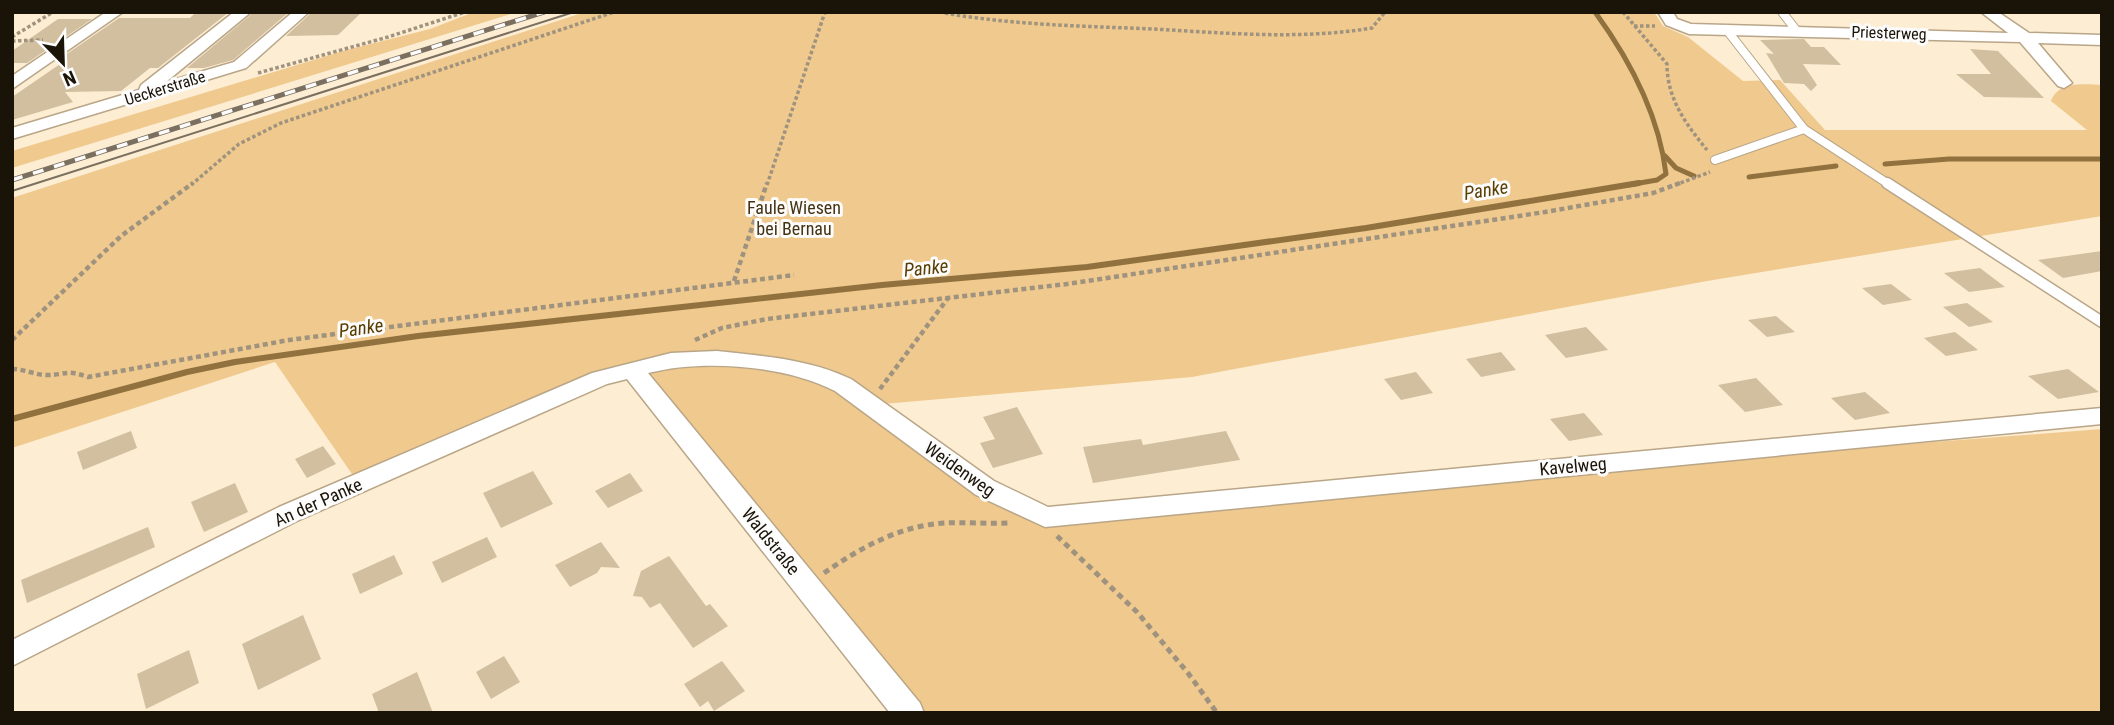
<svg xmlns="http://www.w3.org/2000/svg" width="2114" height="725" font-family="'Roboto Condensed',sans-serif">
	<style>
		.green { fill: #efc98d }
		.lines { fill: none; stroke-linecap: round; stroke-linejoin: round }
		.stream-far1 { stroke: #91723e; stroke-width: 5 }
		.stream { stroke: #91723e; stroke-width: 6 }
		.building { fill: #d2bfa0 }
		.lane-far1-casing { stroke: #b9a688; stroke-width: 10 }
		.lane-casing { stroke: #b9a688; stroke-width: 13 }
		.street-casing { stroke: #b9a688; stroke-width: 3 }
		.path-far2 { stroke: #9f937f; stroke-width: 3.5; stroke-dasharray: 3.5 2.5; stroke-linecap: butt }
		.path-far1 { stroke: #9f937f; stroke-width: 4.5; stroke-dasharray: 5 3.5; stroke-linecap: butt }
		.path { stroke: #9f937f; stroke-width: 5; stroke-dasharray: 6 4.5; stroke-linecap: butt }
		.lane-far1 { stroke: #fff; stroke-width: 8 }
		.lane { stroke: #fff; stroke-width: 10 }
		.street { fill: #fff; fill-rule: evenodd }
		.tram { stroke: #7b705f; stroke-width: 2 }
		.rail-casing { stroke: #7b705f; stroke-width: 5 }
		.rail { stroke: #fcfcfc; stroke-width: 3.5; stroke-dasharray: 11; stroke-linecap: butt }
		.labels { text-anchor: middle; dominant-baseline: central; stroke-width: 6; stroke-linejoin: round; paint-order: stroke }
		.far-street-label { font-size: 16px; fill: #1a1308; stroke: #fcfcfc }
		.park-label { font-size: 18px; fill: #443213; stroke: #fcfcfc }
		.street-label { font-size: 18px; fill: #1a1308; stroke: #fcfcfc }
		.water-label { font-size: 19px; font-style: italic; fill: #593d01; stroke: #fcfcfc }
	</style>
	<rect width="100%" height="100%" fill="#fdedd3"/>
	<g class="green">
		<path d="M 474,12 L 517,12 L 12,168 L 12,151 L 343,51 L 430,29 Z"/>
		<path d="M 585,12 L 1654,12 L 1663,26 L 1688,37 L 1743,81 L 1780,80 L 1825,130 L 2087,130 L 2051,101 C 2058,81 2084,84 2102,85 L 2102,216 L 1707,281 L 1192,377 L 883,404 L 883,422 L 935,465 L 981,497 L 1039,522 L 1624,466 L 2102,429 L 2102,713 L 920,713 L 657,385 L 651,376 L 652,371 L 644,361 L 354,477 L 275,362 L 12,448 L 12,198 Z"/>
	</g>
	<g class="lines">
		<g class="stream-far1">
			<path d="M 1595,12 C 1630,60 1659,115 1666,174 L 1657,180 L 1628,185"/>
			<path d="M 1665,156 L 1676,168 L 1694,176"/>
			<path d="M 1885,164 L 1949,159 L 2102,159"/>
			<path d="M 1749,177 L 1836,166"/>
		</g>
		<path class="stream" d="M 12,419 L 187,372 L 235,362 L 418,336 L 882,285 L 1087,267 L 1366,228 L 1639,183"/>
	</g>
	<g class="building">
		<path d="M 196,12 L 229,12 L 158,68 L 150,68 L 121,91 L 65,92 L 73,102 L 12,120 L 12,97 L 63,62 L 55,62 L 119,18 L 190,18 Z"/>
		<path d="M 254,12 L 289,12 L 233,60 L 204,68 L 187,68 Z"/>
		<path d="M 312,12 L 362,12 L 338,35 L 286,36 Z"/>
		<path d="M 58,19 L 92,19 L 27,63 L 12,63 L 12,51 Z"/>
		<path d="M 1804,39 L 1811,47 L 1824,47 L 1841,65 L 1803,64 L 1817,85 L 1811,91 L 1804,84 L 1784,83 L 1766,53 L 1774,54 L 1760,40 Z"/>
		<path d="M 1970,49 L 1998,51 L 2044,98 L 1984,97 L 1956,74 L 1991,74 Z"/>
		<path d="M 2102,251 L 2102,271 L 2063,278 L 2038,260 Z"/>
		<path d="M 1980,268 L 2005,287 L 1969,292 L 1944,273 Z"/>
		<path d="M 1891,284 L 1912,300 L 1883,305 L 1862,288 Z"/>
		<path d="M 1967,303 L 1993,322 L 1969,327 L 1943,307 Z"/>
		<path d="M 1776,316 L 1795,332 L 1767,337 L 1748,320 Z"/>
		<path d="M 1586,327 L 1608,350 L 1566,358 L 1545,335 Z"/>
		<path d="M 1955,332 L 1978,350 L 1946,356 L 1924,338 Z"/>
		<path d="M 1501,352 L 1516,370 L 1481,377 L 1466,359 Z"/>
		<path d="M 2068,369 L 2099,392 L 2058,399 L 2028,376 Z"/>
		<path d="M 1416,372 L 1433,393 L 1401,400 L 1384,379 Z"/>
		<path d="M 1756,378 L 1783,405 L 1745,412 L 1718,385 Z"/>
		<path d="M 1865,392 L 1890,413 L 1855,420 L 1831,398 Z"/>
		<path d="M 1017,407 L 1043,454 L 993,468 L 980,443 L 995,439 L 983,417 Z"/>
		<path d="M 1584,413 L 1603,435 L 1569,441 L 1550,419 Z"/>
		<path d="M 131,431 L 137,448 L 83,470 L 77,452 Z"/>
		<path d="M 1226,431 L 1240,460 L 1093,483 L 1083,447 L 1141,439 L 1143,445 Z"/>
		<path d="M 323,446 L 336,464 L 307,478 L 295,459 Z"/>
		<path d="M 533,471 L 553,504 L 501,528 L 483,493 Z"/>
		<path d="M 630,473 L 643,491 L 608,508 L 595,491 Z"/>
		<path d="M 235,483 L 248,512 L 204,532 L 191,502 Z"/>
		<path d="M 148,527 L 155,547 L 27,603 L 21,580 Z"/>
		<path d="M 487,537 L 497,557 L 442,583 L 432,562 Z"/>
		<path d="M 601,542 L 620,568 L 601,567 L 597,573 L 570,587 L 555,565 Z"/>
		<path d="M 394,555 L 403,574 L 360,594 L 352,574 Z"/>
		<path d="M 669,556 L 706,606 L 710,604 L 728,626 L 693,648 L 660,603 L 650,608 L 642,597 L 633,596 L 641,571 Z"/>
		<path d="M 303,615 L 321,659 L 258,690 L 242,644 Z"/>
		<path d="M 189,650 L 199,683 L 146,709 L 137,674 Z"/>
		<path d="M 504,656 L 520,682 L 491,699 L 476,672 Z"/>
		<path d="M 722,661 L 745,691 L 714,711 L 708,701 L 700,707 L 684,684 Z"/>
		<path d="M 417,672 L 433,713 L 379,713 L 372,694 Z"/>
	</g>
	<g class="lines">
		<g class="lane-far1-casing">
			<g id="lane-far1">
				<path d="M 1782,12 L 1796,30"/>
				<path d="M 1726,29 L 1804,129 L 1890,185"/>
				<path d="M 1715,160 L 1804,129"/>
			</g>
		</g>
		<g class="lane-casing">
			<path id="lane" d="M 1887,183 L 2102,322"/>
		</g>
		<g class="street-casing">
			<g id="street">
				<path d="M 106,12 L 123,12 L 12,89 L 12,76 Z"/>
				<path d="M 234,12 L 251,12 L 166,82 L 234,62 L 293,12 L 309,12 L 246,68 L 12,139 L 12,128 L 139,90 L 141,85 Z"/>
				<path d="M 1658,12 L 1673,12 L 1677,19 L 1691,24 L 2008,33 L 1981,12 L 1998,12 L 2029,33 L 2102,35 L 2102,45 L 2038,43 L 2072,83 L 2064,88 L 2058,86 L 2020,42 L 1689,34 L 1666,25 Z"/>
				<path d="M 717,351 C 763,356 809,359 851,379 L 994,481 L 1048,507 L 2102,408 L 2102,424 L 1045,527 L 976,495 L 835,391 C 784,365 703,359 648,373 L 920,703 L 924,713 L 890,713 L 627,379 L 607,384 L 297,521 L 12,666 L 12,640 L 279,507 L 592,373 L 671,353 Z"/>
			</g>
		</g>
		<g class="path-far2">
			<path d="M 939,12 C 1009,25 1081,26 1153,29 C 1225,33 1300,40 1372,28 L 1385,12"/>
			<path d="M 1623,12 L 1667,64 C 1667,99 1686,124 1707,150"/>
			<path d="M 1634,26 L 1655,26"/>
			<path d="M 12,37 L 53,12"/>
			<path d="M 12,41 L 43,40"/>
			<path d="M 258,73 L 388,37 L 465,12"/>
			<path d="M 191,185 L 239,144 L 281,123 L 614,12"/>
			<path d="M 767,185 L 825,12"/>
			<path d="M 1675,185 L 1710,172"/>
		</g>
		<g class="path-far1">
			<path d="M 734,281 L 767,183"/>
			<path d="M 12,340 L 121,236 L 193,183"/>
			<path d="M 695,340 L 722,328 L 767,319 L 1067,284 L 1545,212 L 1653,193 L 1680,183"/>
			<path d="M 12,369 C 24,369 35,375 47,375 C 67,375 65,369 88,377 L 289,340 L 794,275"/>
			<path d="M 880,389 L 948,298"/>
		</g>
		<g class="path">
			<path d="M 1057,536 L 1137,612 L 1188,673 L 1217,713"/>
			<path d="M 824,573 C 860,548 899,526 944,523 C 966,522 988,524 1010,523"/>
		</g>
		<use href="#lane-far1" class="lane-far1"/>
		<use href="#lane" class="lane"/>
		<use href="#street" class="street"/>
		<path class="tram" d="M 12,191 L 574,12"/>
		<g class="rail-casing">
			<path id="rail" d="M 12,180 L 544,12"/>
		</g>
		<use href="#rail" class="rail"/>
	</g>
	<g class="labels">
		<g class="far-street-label">
			<text transform="translate(1889 33) rotate(2)">Priesterweg</text>
			<text transform="translate(165 88) rotate(-17)">Ueckerstraße</text>
		</g>
		<g class="park-label">
			<text x="794" y="207">Faule Wiesen<tspan x="794" dy="21">bei Bernau</tspan></text>
		</g>
		<g class="street-label">
			<text transform="translate(1573 466) rotate(-5)">Kavelweg</text>
			<text transform="translate(960 469) rotate(35)">Weidenweg</text>
			<text transform="translate(318 502) rotate(-24)">An der Panke</text>
			<text transform="translate(771 541) rotate(51)">Waldstraße</text>
		</g>
		<g class="water-label">
			<text transform="translate(1486 190) rotate(-9)">Panke</text>
			<text transform="translate(926 268) rotate(-6)">Panke</text>
			<text transform="translate(361 328) rotate(-8)">Panke</text>
		</g>
	</g>
	<rect width="2114" height="725" fill="none" stroke="#1a1308" stroke-width="28"/>
	<g transform="translate(63 63) rotate(157)" stroke="#fcfcfc" stroke-width="5" paint-order="stroke">
	<path d="M0-5L12 26L0 18L-12 26Z" fill="#1a1308"/>
	<text y="-10" font-size="19" font-weight="bold" text-anchor="middle" fill="#1a1308">N</text>
	</g>
</svg>
